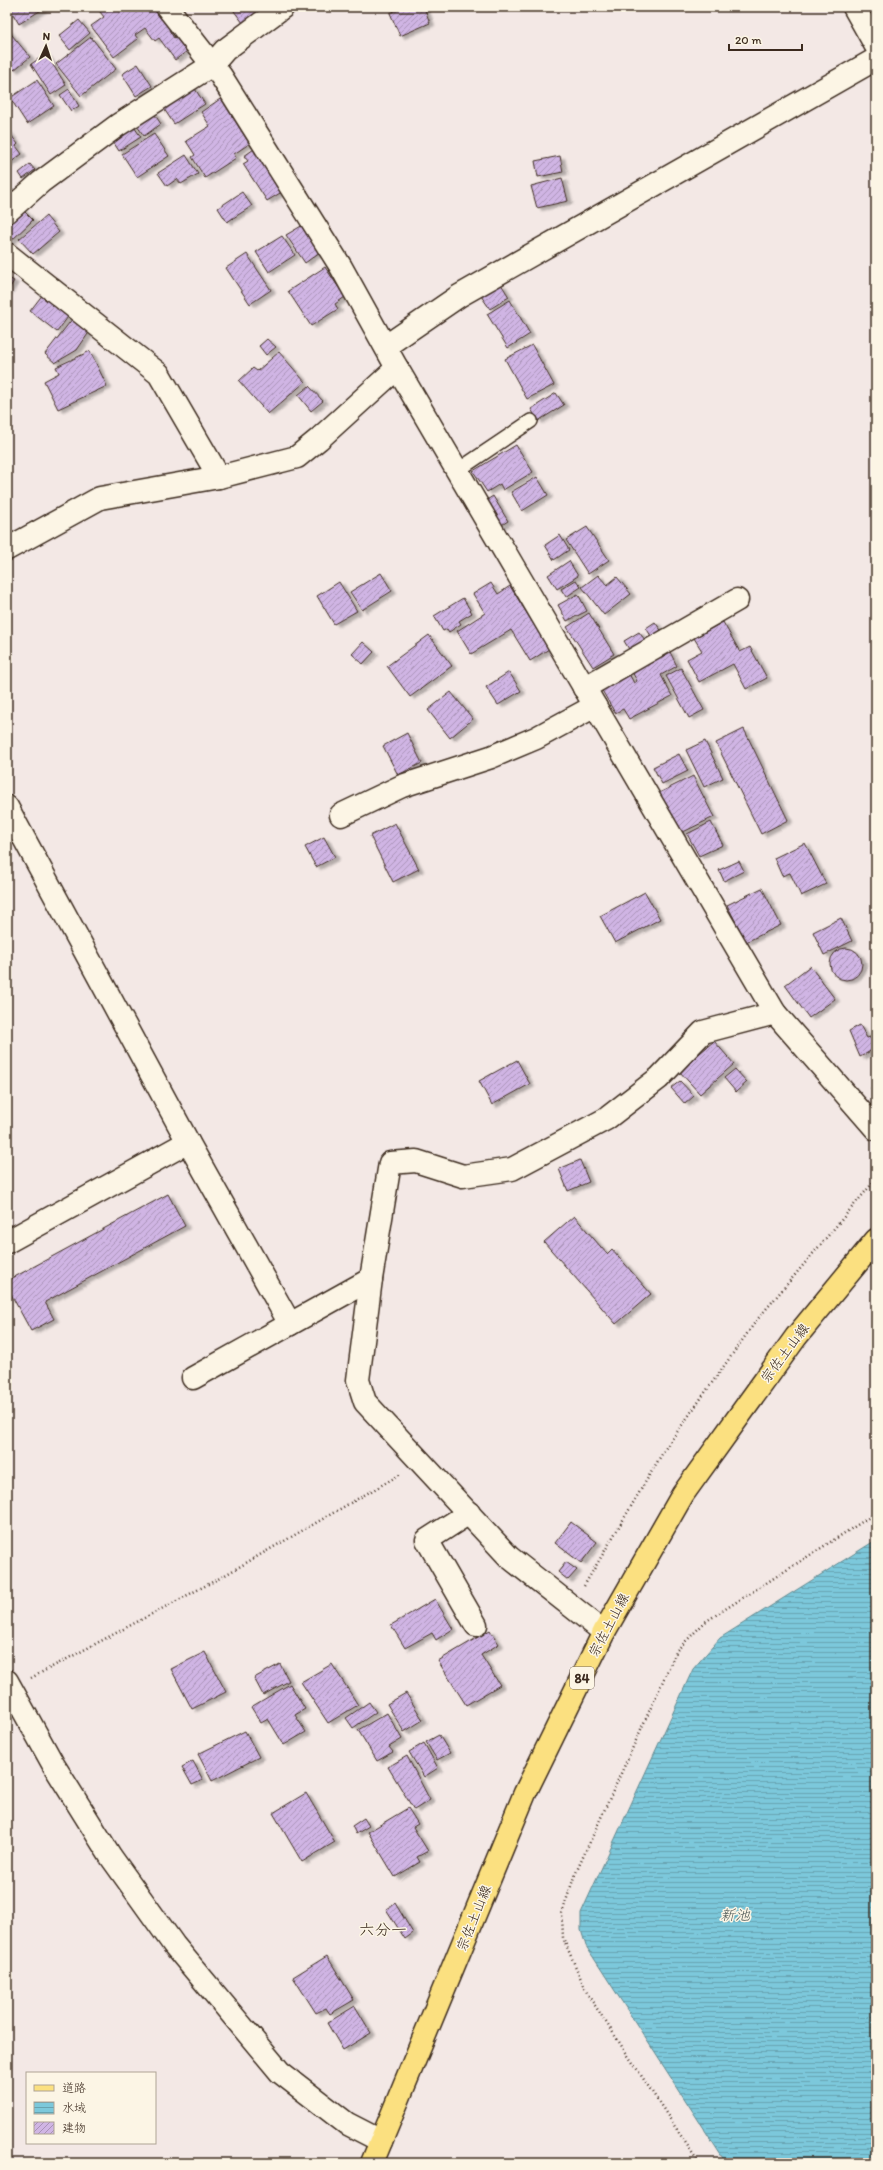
<svg xmlns="http://www.w3.org/2000/svg" width="883" height="2170" font-family="Itim,'Klee One',sans-serif">
	<style>
		.water { fill: url(#water-rules); stroke: #62898f }
		.building { fill: url(#building-hatch); stroke: #3b2a1e; filter: url(#shadow) }
		.lines { fill: none; stroke-linecap: round; stroke-linejoin: round }
		.service-casing { stroke: #3b2a1e; stroke-width: 16 }
		.minor-casing { stroke: #3b2a1e; stroke-width: 25 }
		.tertiary-casing { stroke: #3b2a1e; stroke-width: 25 }
		.primary-casing { stroke: #3b2a1e; stroke-width: 25 }
		.path { stroke: #3b2a1e; stroke-width: 2.5; stroke-dasharray: 1 3; stroke-linecap: butt }
		.service { stroke: #fcf5e5; stroke-width: 13 }
		.minor { stroke: #fcf5e5; stroke-width: 22 }
		.tertiary { stroke: #fcf5e5; stroke-width: 22 }
		.primary { stroke: #fbe080; stroke-width: 22 }
		.labels { text-anchor: middle; dominant-baseline: central; stroke-width: 3; stroke-linejoin: round; paint-order: stroke }
		.shield { fill: #fcf5e5; stroke: #75675a; stroke-width: 1 }
		.shield-label { font-size: 13px; font-weight: bold; fill: #3b2a1e }
		.street-label { font-size: 14px; fill: #3b2a1e; stroke: #fcf5e5 }
		.water-label { font-size: 15px; font-style: italic; fill: #4e5957; stroke: #fcf5e5 }
		.quarter-label { font-size: 16px; fill: #3b2a1e; stroke: #fcf5e5 }
	</style>
	<defs>
		<pattern id="water-rules" width="6" height="5" patternUnits="userSpaceOnUse"><rect width="6" height="5" fill="#7cc8db"/><path d="M0 2.5h6" fill="none" stroke="#67a3b1"/></pattern>
		<pattern id="building-hatch" width="6" height="6" patternUnits="userSpaceOnUse"><rect width="6" height="6" fill="#d0b5e4"/><path d="M-1 1l2-2M0 6l6-6M5 7l2-2" fill="none" stroke="#aa93b8"/></pattern>
		<filter id="shadow"><feDropShadow dx="4.5" dy="2.5" stdDeviation="1" flood-color="#0004"/></filter>
	</defs>
	<rect width="100%" height="100%" fill="#f3e8e5"/>
	<filter id="ink" filterUnits="userSpaceOnUse"><feTurbulence type="fractalNoise" baseFrequency=".025" numOctaves="2"/><feDisplacementMap in="SourceGraphic" scale="8" xChannelSelector="R" yChannelSelector="G"/><feConvolveMatrix kernelMatrix="1 2 1 2 8 2 1 2 1" color-interpolation-filters="sRGB"/></filter>
	<g filter="url(#ink)">
		<path class="water" d="M 876,1540 L 876,2163 L 726,2163 L 586,1946 L 581,1930 L 581,1913 L 693,1669 L 720,1638 Z"/>
		<g class="building">
			<path d="M 7,7 L 46,7 L 19,24 L 11,11 L 7,14 Z"/>
			<path d="M 96,7 L 156,7 L 171,29 L 169,30 L 174,38 L 179,34 L 190,49 L 175,60 L 159,38 L 155,41 L 145,28 L 135,35 L 138,39 L 114,57 L 91,26 L 104,17 Z"/>
			<path d="M 231,7 L 258,7 L 261,11 L 243,23 Z"/>
			<path d="M 404,7 L 424,7 L 430,23 L 400,36 L 390,13 Z"/>
			<path d="M 79,20 L 90,33 L 70,50 L 59,36 Z"/>
			<path d="M 7,29 L 30,57 L 14,70 L 7,62 Z"/>
			<path d="M 91,37 L 116,69 L 81,96 L 56,64 Z"/>
			<path d="M 46,54 L 66,85 L 51,95 L 31,64 Z"/>
			<path d="M 138,64 L 152,86 L 136,96 L 122,74 Z"/>
			<path d="M 37,80 L 54,106 L 27,124 L 10,98 Z"/>
			<path d="M 193,86 L 205,104 L 174,124 L 162,106 Z"/>
			<path d="M 69,89 L 79,106 L 71,111 L 60,95 Z"/>
			<path d="M 223,97 L 252,142 L 234,154 L 236,158 L 205,178 L 192,157 L 195,155 L 186,141 L 210,126 L 201,112 Z"/>
			<path d="M 153,112 L 161,124 L 144,136 L 135,123 Z"/>
			<path d="M 132,124 L 141,137 L 119,151 L 110,137 Z"/>
			<path d="M 7,130 L 18,144 L 16,146 L 22,154 L 7,165 Z"/>
			<path d="M 154,134 L 169,156 L 137,177 L 122,154 Z"/>
			<path d="M 257,147 L 285,190 L 267,201 L 243,164 L 248,161 L 244,156 Z"/>
			<path d="M 186,155 L 198,174 L 181,184 L 177,179 L 167,186 L 158,173 Z"/>
			<path d="M 560,156 L 563,172 L 538,177 L 535,161 Z"/>
			<path d="M 30,164 L 35,170 L 23,179 L 19,173 Z"/>
			<path d="M 562,178 L 568,201 L 537,208 L 531,186 Z"/>
			<path d="M 242,192 L 252,206 L 227,222 L 218,208 Z"/>
			<path d="M 22,209 L 33,220 L 10,242 L 7,239 L 7,222 Z"/>
			<path d="M 46,216 L 59,232 L 33,254 L 19,239 Z"/>
			<path d="M 303,225 L 320,252 L 305,263 L 286,235 Z"/>
			<path d="M 282,236 L 295,255 L 269,272 L 256,252 Z"/>
			<path d="M 247,254 L 271,290 L 250,304 L 226,268 Z"/>
			<path d="M 325,267 L 345,297 L 335,304 L 338,309 L 311,326 L 288,291 Z"/>
			<path d="M 7,277 L 14,281 L 7,292 Z"/>
			<path d="M 501,284 L 509,297 L 490,309 L 481,296 Z"/>
			<path d="M 43,294 L 70,314 L 57,332 L 30,311 Z"/>
			<path d="M 510,300 L 530,334 L 508,348 L 487,314 Z"/>
			<path d="M 73,318 L 90,331 L 77,350 L 55,363 L 45,354 Z"/>
			<path d="M 267,339 L 276,347 L 266,355 L 259,346 Z"/>
			<path d="M 532,345 L 554,385 L 527,399 L 505,359 Z"/>
			<path d="M 90,351 L 107,386 L 58,409 L 44,381 L 59,373 L 56,367 Z"/>
			<path d="M 279,352 L 305,382 L 268,414 L 239,381 L 253,368 L 257,371 Z"/>
			<path d="M 309,386 L 323,401 L 311,411 L 298,395 Z"/>
			<path d="M 556,393 L 564,405 L 538,421 L 531,409 Z"/>
			<path d="M 516,445 L 533,472 L 503,490 L 500,484 L 487,492 L 473,471 Z"/>
			<path d="M 537,477 L 548,495 L 522,511 L 511,492 Z"/>
			<path d="M 493,496 L 508,521 L 500,526 L 485,501 Z"/>
			<path d="M 587,527 L 609,560 L 588,574 L 566,540 Z"/>
			<path d="M 560,535 L 569,550 L 554,560 L 545,545 Z"/>
			<path d="M 569,561 L 578,576 L 557,589 L 548,575 Z"/>
			<path d="M 381,573 L 392,591 L 362,610 L 350,592 Z"/>
			<path d="M 598,575 L 607,585 L 617,577 L 631,594 L 604,615 L 582,587 Z"/>
			<path d="M 576,580 L 581,587 L 566,597 L 561,589 Z"/>
			<path d="M 339,582 L 357,611 L 334,624 L 317,596 Z"/>
			<path d="M 491,583 L 498,594 L 510,586 L 549,649 L 530,661 L 511,630 L 471,654 L 457,631 L 485,613 L 473,594 Z"/>
			<path d="M 578,594 L 587,611 L 567,621 L 558,605 Z"/>
			<path d="M 463,598 L 472,613 L 459,621 L 461,624 L 449,632 L 447,629 L 443,631 L 434,616 Z"/>
			<path d="M 589,613 L 614,654 L 593,667 L 567,627 Z"/>
			<path d="M 655,622 L 663,633 L 653,639 L 646,628 Z"/>
			<path d="M 723,622 L 740,652 L 750,647 L 767,678 L 746,689 L 733,664 L 699,682 L 687,659 L 702,651 L 694,638 Z"/>
			<path d="M 639,632 L 648,644 L 632,654 L 624,641 Z"/>
			<path d="M 429,635 L 452,666 L 410,697 L 387,666 Z"/>
			<path d="M 363,642 L 374,652 L 363,664 L 352,654 Z"/>
			<path d="M 669,650 L 677,666 L 661,675 L 672,696 L 629,719 L 623,709 L 615,713 L 600,687 L 628,672 L 634,683 L 637,681 L 631,670 Z"/>
			<path d="M 681,668 L 704,710 L 689,718 L 666,676 Z"/>
			<path d="M 509,672 L 521,691 L 498,705 L 486,687 Z"/>
			<path d="M 451,692 L 473,719 L 450,738 L 428,710 Z"/>
			<path d="M 744,729 L 788,820 L 761,834 L 716,743 Z"/>
			<path d="M 407,733 L 422,763 L 398,775 L 383,746 Z"/>
			<path d="M 705,741 L 723,778 L 704,787 L 686,750 Z"/>
			<path d="M 679,754 L 688,771 L 662,784 L 653,767 Z"/>
			<path d="M 693,776 L 714,817 L 679,834 L 659,793 Z"/>
			<path d="M 711,822 L 723,845 L 699,856 L 687,834 Z"/>
			<path d="M 395,823 L 419,869 L 393,882 L 370,836 Z"/>
			<path d="M 324,837 L 335,857 L 316,867 L 305,847 Z"/>
			<path d="M 805,843 L 826,884 L 801,896 L 790,873 L 782,876 L 774,858 Z"/>
			<path d="M 739,861 L 744,871 L 724,881 L 719,870 Z"/>
			<path d="M 762,888 L 781,925 L 746,942 L 727,905 Z"/>
			<path d="M 645,892 L 660,919 L 615,943 L 600,916 Z"/>
			<path d="M 841,918 L 852,941 L 824,955 L 813,932 Z"/>
			<circle cx="846" cy="964" r="16"/>
			<path d="M 810,966 L 835,999 L 809,1018 L 785,985 Z"/>
			<path d="M 860,1025 L 867,1038 L 870,1037 L 876,1048 L 860,1057 L 849,1031 Z"/>
			<path d="M 714,1041 L 734,1064 L 700,1094 L 679,1071 Z"/>
			<path d="M 517,1060 L 530,1084 L 492,1105 L 479,1081 Z"/>
			<path d="M 735,1069 L 747,1082 L 736,1092 L 724,1078 Z"/>
			<path d="M 680,1081 L 694,1096 L 685,1104 L 671,1088 Z"/>
			<path d="M 580,1160 L 589,1182 L 568,1191 L 559,1169 Z"/>
			<path d="M 168,1194 L 185,1226 L 45,1302 L 54,1319 L 31,1331 L 7,1287 L 7,1281 Z"/>
			<path d="M 574,1216 L 607,1254 L 612,1249 L 651,1294 L 616,1324 L 544,1242 Z"/>
			<path d="M 571,1522 L 597,1542 L 581,1563 L 555,1543 Z"/>
			<path d="M 566,1562 L 577,1570 L 568,1580 L 558,1572 Z"/>
			<path d="M 435,1599 L 453,1629 L 436,1640 L 432,1633 L 405,1648 L 391,1625 Z"/>
			<path d="M 490,1630 L 499,1644 L 481,1655 L 500,1685 L 466,1705 L 438,1661 Z"/>
			<path d="M 205,1652 L 226,1692 L 192,1709 L 171,1669 Z"/>
			<path d="M 280,1664 L 289,1681 L 263,1695 L 254,1678 Z"/>
			<path d="M 332,1664 L 358,1705 L 328,1723 L 301,1682 Z"/>
			<path d="M 290,1684 L 305,1709 L 295,1715 L 306,1732 L 284,1745 L 268,1719 L 261,1723 L 251,1707 Z"/>
			<path d="M 406,1693 L 423,1720 L 404,1732 L 387,1704 Z"/>
			<path d="M 369,1702 L 376,1712 L 353,1728 L 346,1718 Z"/>
			<path d="M 387,1713 L 402,1739 L 389,1747 L 393,1752 L 377,1761 L 358,1730 Z"/>
			<path d="M 245,1731 L 259,1757 L 212,1781 L 198,1754 Z"/>
			<path d="M 439,1735 L 450,1753 L 437,1760 L 426,1742 Z"/>
			<path d="M 424,1743 L 438,1768 L 424,1777 L 409,1752 Z"/>
			<path d="M 407,1756 L 430,1800 L 414,1810 L 388,1767 Z"/>
			<path d="M 193,1761 L 203,1780 L 192,1785 L 182,1767 Z"/>
			<path d="M 306,1793 L 335,1842 L 302,1862 L 273,1813 Z"/>
			<path d="M 408,1808 L 418,1824 L 413,1827 L 428,1851 L 417,1857 L 420,1862 L 395,1877 L 368,1832 Z"/>
			<path d="M 364,1818 L 369,1826 L 356,1834 L 352,1826 Z"/>
			<path d="M 395,1903 L 413,1933 L 405,1939 L 386,1909 Z"/>
			<path d="M 327,1956 L 354,2000 L 330,2014 L 326,2008 L 316,2013 L 293,1977 Z"/>
			<path d="M 355,2006 L 371,2033 L 343,2050 L 327,2023 Z"/>
		</g>
		<g class="lines">
			<g class="service-casing">
				<path id="service" d="M 457,471 L 531,421"/>
			</g>
			<g class="minor-casing">
				<g id="minor">
					<path d="M 167,7 L 221,76 L 341,267 L 397,368 L 775,1013 L 876,1129"/>
					<path d="M 854,7 L 876,46"/>
					<path d="M 7,212 L 41,182 L 118,125 L 212,65 L 225,50 L 283,7"/>
					<path d="M 7,254 L 159,374 L 219,477"/>
					<path d="M 386,346 L 459,296 L 876,59"/>
					<path d="M 7,549 L 100,498 L 219,477 L 297,457 L 319,439 L 397,368"/>
					<path d="M 584,688 L 737,600"/>
					<path d="M 7,807 L 188,1142 L 290,1324"/>
					<path d="M 341,815 L 402,786 L 491,757 L 536,738 L 595,706"/>
					<path d="M 7,1242 L 188,1142"/>
					<path d="M 193,1378 L 371,1279"/>
					<path d="M 469,1513 L 427,1540 L 476,1625"/>
					<path d="M 604,1632 L 509,1557 L 365,1402 L 358,1380 L 371,1279 L 390,1163 L 416,1161 L 463,1176 L 512,1169 L 606,1119 L 659,1078 L 703,1032 L 775,1013"/>
				</g>
			</g>
			<g class="tertiary-casing">
				<path id="tertiary" d="M 7,1681 L 53,1764 L 111,1857 L 174,1945 L 280,2072 L 346,2123 L 381,2141"/>
			</g>
			<g class="primary-casing">
				<path id="primary" d="M 372,2163 L 525,1793 L 604,1632 L 683,1494 L 796,1337 L 876,1240"/>
			</g>
			<g class="path">
				<path d="M 871,1089 L 876,1085"/>
				<path d="M 584,1586 L 665,1449 L 756,1321 L 876,1179"/>
				<path d="M 31,1678 L 218,1579 L 401,1474"/>
				<path d="M 699,2163 L 588,1995 L 563,1938 L 562,1913 L 574,1877 L 677,1650 L 705,1622 L 876,1513"/>
			</g>
			<use href="#service" class="service"/>
			<use href="#minor" class="minor"/>
			<use href="#tertiary" class="tertiary"/>
			<use href="#primary" class="primary"/>
		</g>
	</g>
	<g class="labels">
		<rect class="shield" x="570" y="1667" width="24" height="22" rx="3"/>
		<g class="shield-label">
			<text x="582" y="1678">84</text>
		</g>
		<g class="street-label">
			<text transform="translate(785 1353) rotate(-53)">宗佐土山線</text>
			<text transform="translate(609 1625) rotate(-62)">宗佐土山線</text>
			<text transform="translate(474 1918) rotate(-68)">宗佐土山線</text>
		</g>
		<g class="water-label">
			<text x="735" y="1915">新池</text>
		</g>
		<g class="quarter-label">
			<text x="383" y="1929">六分一</text>
		</g>
	</g>
	<rect width="883" height="2170" fill="none" stroke="#fcf5e5" stroke-width="24"/>
	<rect x="12" y="12" width="859" height="2146" fill="none" stroke="#3b2a1e" stroke-width="1.5" filter="url(#ink)"/>
	<rect x="26" y="2072" width="130" height="72" fill="#fcf5e5" stroke="#afa495"/>
	<rect x="34" y="2085" width="20" height="6" fill="#fbe080" stroke="#afa495"/>
	<text x="62" y="2092" font-size="12" fill="#3b2a1e">道路</text>
	<rect x="34" y="2102" width="20" height="12" fill="url(#water-rules)" stroke="#afa495"/>
	<text x="62" y="2112" font-size="12" fill="#3b2a1e">水域</text>
	<rect x="34" y="2122" width="20" height="12" fill="url(#building-hatch)" stroke="#afa495"/>
	<text x="62" y="2132" font-size="12" fill="#3b2a1e">建物</text>
	<g transform="translate(46 46) rotate(3)" stroke="#fcf5e5" stroke-width="3" paint-order="stroke">
	<path d="M0-3L7 15L0 10L-7 15Z" fill="#3b2a1e"/>
	<text y="-6" font-size="11" font-weight="bold" text-anchor="middle" fill="#3b2a1e">N</text>
	</g>
	<path d="M729 44v6h73v-6" fill="none" stroke="#3b2a1e" stroke-width="2"/>
	<text x="735" y="44" font-size="12" fill="#3b2a1e" stroke="#fcf5e5" stroke-width="3" paint-order="stroke">20 m</text>
</svg>
